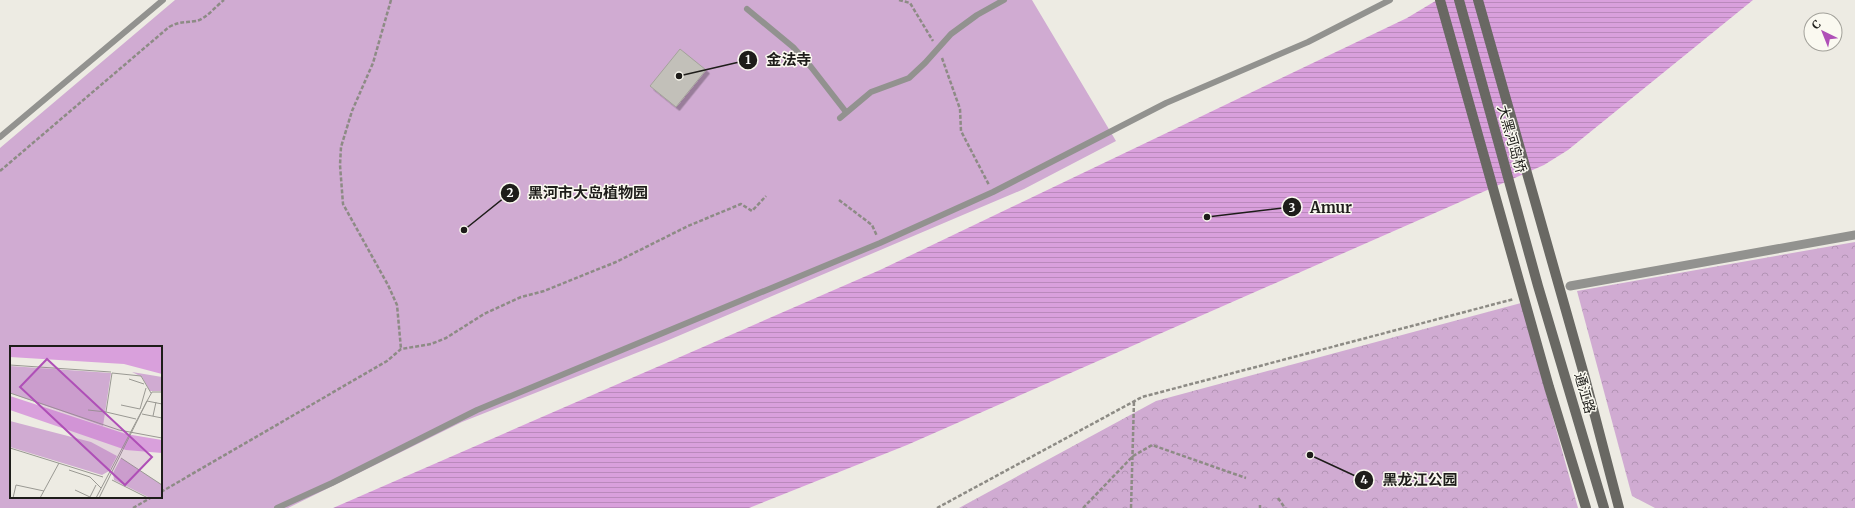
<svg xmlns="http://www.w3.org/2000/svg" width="1855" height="508" font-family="Merriweather,'Noto Sans SC',serif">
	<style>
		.green { fill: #d0abd2; fill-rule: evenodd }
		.park { fill: url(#park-crowns) }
		.water { fill: url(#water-rules) }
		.building { fill: #c2c0b9; stroke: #a4a29b; filter: url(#shadow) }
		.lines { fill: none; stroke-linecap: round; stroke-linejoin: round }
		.path { stroke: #8d8b85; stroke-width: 2.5; stroke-dasharray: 4 2; stroke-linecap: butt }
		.service { stroke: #92928f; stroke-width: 6 }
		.pedestrian { stroke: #92928f; stroke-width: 9 }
		.secondary { stroke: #696863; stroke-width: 10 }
		.labels { text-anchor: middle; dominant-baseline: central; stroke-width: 3; stroke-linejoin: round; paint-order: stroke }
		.street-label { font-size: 14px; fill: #1e1d1a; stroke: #faf9f0 }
		.inset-road { fill: none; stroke: #9a9993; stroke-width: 1 }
		.view { fill: #af4fb7; fill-opacity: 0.15; stroke: #af4fb7; stroke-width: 2 }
		.inset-edge { fill: none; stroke: #1e1d1a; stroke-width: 2 }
		.leader { fill: none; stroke: #1e1d1a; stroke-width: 1.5 }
		.callout-dot { fill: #1e1d1a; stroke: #faf9f0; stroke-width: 1.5 }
		.mark-label { font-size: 12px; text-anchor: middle; font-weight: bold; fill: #fff }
		.callout-label { font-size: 15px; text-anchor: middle; font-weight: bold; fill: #1e1d1a; stroke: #faf9f0; stroke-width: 3; stroke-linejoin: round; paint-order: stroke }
	</style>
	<defs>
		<pattern id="park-crowns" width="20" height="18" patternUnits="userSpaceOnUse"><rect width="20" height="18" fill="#d0abd2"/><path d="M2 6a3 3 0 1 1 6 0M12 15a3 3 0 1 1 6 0" fill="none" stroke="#b293b4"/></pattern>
		<pattern id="water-rules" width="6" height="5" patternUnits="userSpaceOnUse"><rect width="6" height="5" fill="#d9a0dc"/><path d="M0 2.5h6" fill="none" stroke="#ba89bc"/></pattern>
		<filter id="shadow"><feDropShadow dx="3.5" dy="3.5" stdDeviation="0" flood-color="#0004"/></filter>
	</defs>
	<rect width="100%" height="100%" fill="#edebe3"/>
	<path class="green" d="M 175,0 L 1032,0 L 1116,141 L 1024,189 L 664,342 L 462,422 L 288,508 L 0,508 L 0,148 ZM 11,347 L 161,347 L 161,497 L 11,497 Z"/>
	<g class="park">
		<path d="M 1855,242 L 1855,508 L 1655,508 L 1632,496 L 1577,291 Z"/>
		<path d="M 1521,303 L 1578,508 L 959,508 L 1156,401 Z"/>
	</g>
	<path class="water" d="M 1437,0 L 1753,0 L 1568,150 L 1544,165 L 907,445 L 749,508 L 333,508 L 880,270 L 1407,18 Z"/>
	<path class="building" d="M 680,49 L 706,70 L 676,107 L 650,86 Z"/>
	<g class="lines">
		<g class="path">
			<path d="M 391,0 L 373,63 L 352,111 L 341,147 L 340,165 L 343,204 L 388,285 L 397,305 L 401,349"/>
			<path d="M 899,0 L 910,3 L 933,41"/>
			<path d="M 942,58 L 960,109 L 961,131 L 989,185"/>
			<path d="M 0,171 L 169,27 C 180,21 185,23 196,21 C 206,19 216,6 224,0"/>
			<path d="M 839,200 L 872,225 L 877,236"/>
			<path d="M 161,492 L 387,361 L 401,349 L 431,344 L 446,338 L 484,314 L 521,297 L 544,291 L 616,262 L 688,226 L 741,204 L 752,211 L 766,196"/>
			<path d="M 1278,498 L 1285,508"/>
			<path d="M 133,508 L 152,497"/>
			<path d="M 937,508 L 1142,397 L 1514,299"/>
			<path d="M 1083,508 L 1133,456 L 1152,445 L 1246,478"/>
			<path d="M 1131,508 L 1134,401"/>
			<path d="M 1260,508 L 1260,505"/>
		</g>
		<g class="service">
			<path d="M 747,9 L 793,47 L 811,67 L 846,112"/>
			<path d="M 840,118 L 871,92 L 909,78 L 925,63 L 951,34 L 977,15 L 1004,0"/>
			<path d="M 0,137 L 163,0"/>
			<path d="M 277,508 L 332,483 L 477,410 L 880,243 L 993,192 L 1166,103 L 1308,42 L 1390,0"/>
		</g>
		<path class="pedestrian" d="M 1570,286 L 1855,235"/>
		<g class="secondary">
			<path d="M 1440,0 L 1549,387 L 1586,508"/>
			<path d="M 1459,0 L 1538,286 L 1604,508"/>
			<path d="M 1478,0 L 1585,378 L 1619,508"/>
		</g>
	</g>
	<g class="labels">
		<g class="street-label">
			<text transform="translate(1512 139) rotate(74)">大黑河岛桥</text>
			<text transform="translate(1585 393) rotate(74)">通江路</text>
		</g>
	</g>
	<g transform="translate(10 346)">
		<rect width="152" height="152" fill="#edebe3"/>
		<path d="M 0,20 L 101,27 L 93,80 L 0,47 Z" fill="#d0abd2"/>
		<path d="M 122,26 L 152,31 L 152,45 L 140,45 L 132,31 ZM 0,75 L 81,96 L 107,110 L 99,125 L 92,129 L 0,101 ZM 111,112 L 152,139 L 152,152 L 140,152 L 104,134 L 103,127 Z" fill="#d0abd2"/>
		<path d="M 0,0 L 152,0 L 152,28 L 114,18 L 0,11 ZM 0,50 L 116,88 L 152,94 L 152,107 L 116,104 L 0,64 Z" fill="#d9a0dc"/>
		<path class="inset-road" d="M 0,19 L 101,26M 119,33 L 134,38M 0,47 L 109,84 L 152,92M 137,55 L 152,58M 137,55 L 142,46 L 152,46M 111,59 L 130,63 L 136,42M 78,64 L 96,66M 132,68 L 152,72M 143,70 L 146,56M 126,73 L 96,66 L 102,27 L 131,30 L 141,47M 0,102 L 93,131M 111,112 L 152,139M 59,124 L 80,131 L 91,142M 102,134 L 138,152M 65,144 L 80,151M 80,151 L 86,139M 3,152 L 6,139 L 34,145M 30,152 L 49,117M 86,152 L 137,55 L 89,152"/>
		<path class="view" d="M 37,13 L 142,111 L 115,139 L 10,41 Z"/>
		<rect width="152" height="152" class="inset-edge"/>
	</g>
	<path class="leader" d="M679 76L748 60M464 230L510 193M1207 217L1292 207M1310 455L1364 480"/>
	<g class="callout-dot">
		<circle cx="679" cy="76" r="4"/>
		<circle cx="464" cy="230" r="4"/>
		<circle cx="1207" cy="217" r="4"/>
		<circle cx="1310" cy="455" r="4"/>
		<circle cx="748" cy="60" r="10"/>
		<circle cx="510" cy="193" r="10"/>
		<circle cx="1292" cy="207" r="10"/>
		<circle cx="1364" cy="480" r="10"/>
	</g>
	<g class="mark-label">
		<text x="748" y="64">1</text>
		<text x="510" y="197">2</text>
		<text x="1292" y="212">3</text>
		<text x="1364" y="484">4</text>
	</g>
	<g class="callout-label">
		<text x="789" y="65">金法寺</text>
		<text x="588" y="198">黑河市大岛植物园</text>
		<text x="1331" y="213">Amur</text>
		<text x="1420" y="485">黑龙江公园</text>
	</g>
	<g transform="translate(1823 32) rotate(317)"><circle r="19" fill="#faf9f0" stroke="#a2a19a"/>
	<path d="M0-3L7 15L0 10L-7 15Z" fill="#af4fb7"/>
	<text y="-6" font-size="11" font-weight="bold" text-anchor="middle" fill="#1e1d1a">С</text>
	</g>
</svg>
